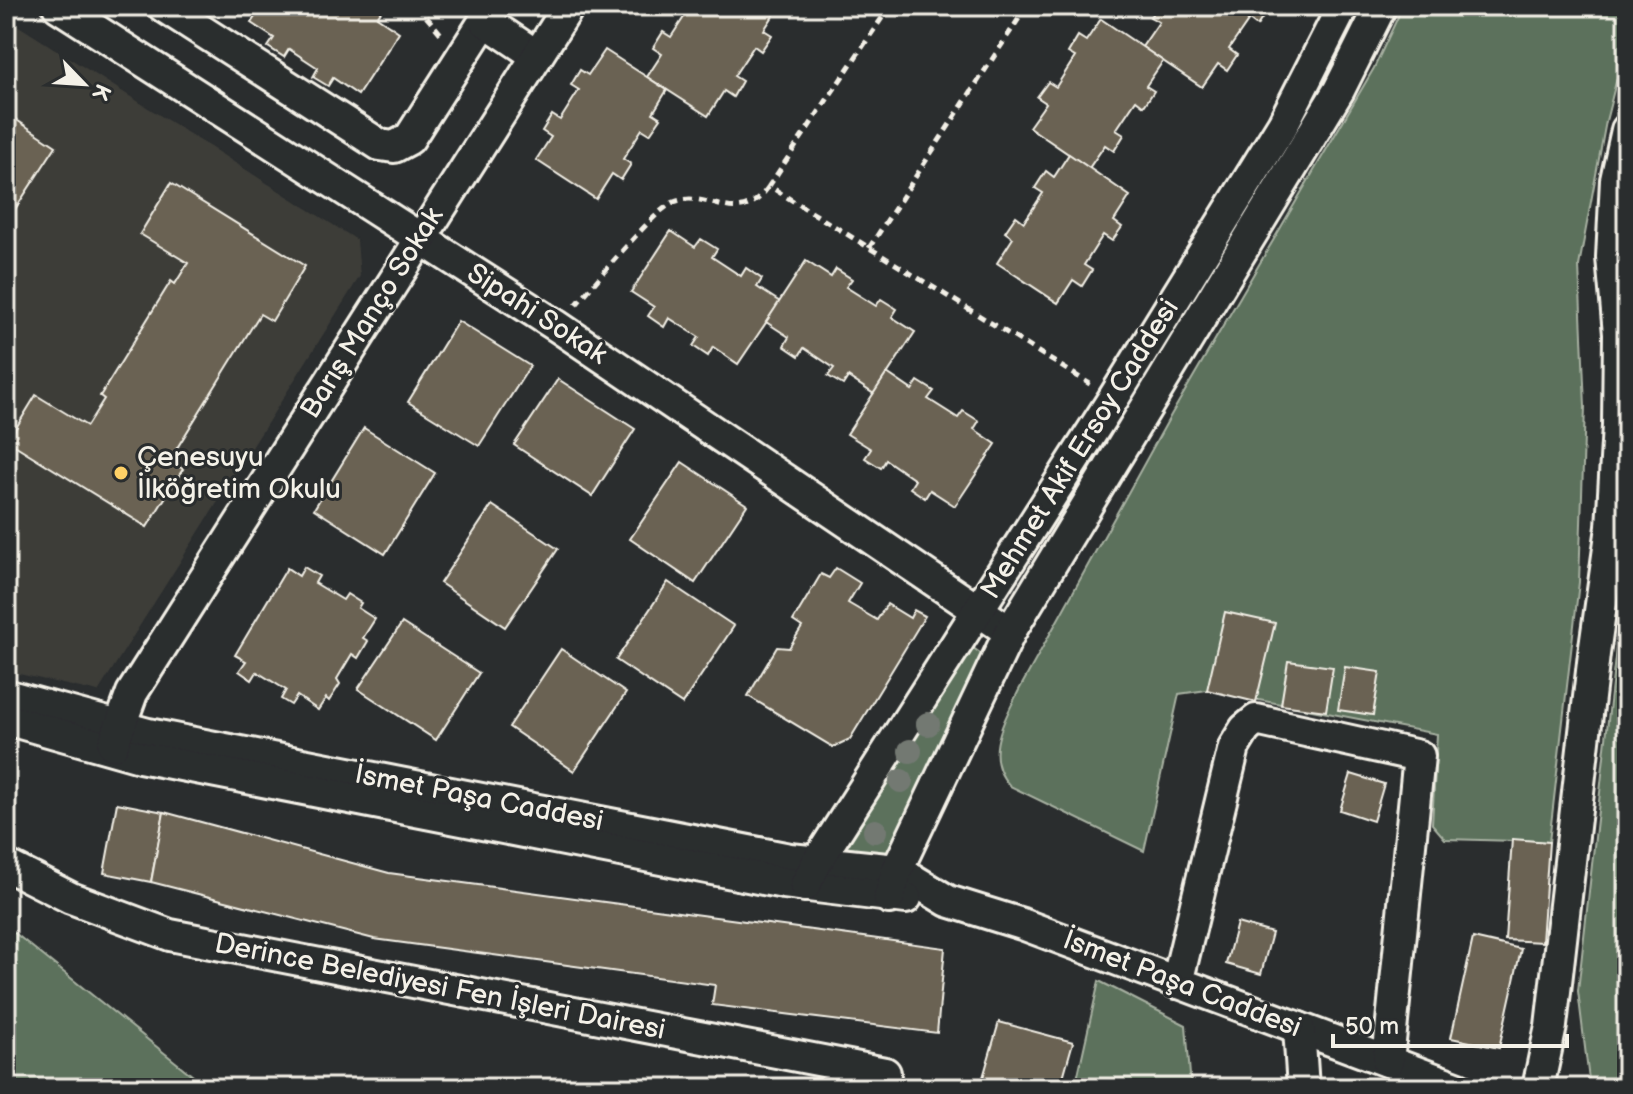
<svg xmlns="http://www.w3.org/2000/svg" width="1633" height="1094" font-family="'Balsamiq Sans',sans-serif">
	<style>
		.built { fill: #3d3d39 }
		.green { fill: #5b715c; stroke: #a8b1a2; stroke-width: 2 }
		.building { fill: #6a6252; stroke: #f4f1e8; stroke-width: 2 }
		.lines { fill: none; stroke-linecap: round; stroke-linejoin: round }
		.minor-casing { stroke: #f4f1e8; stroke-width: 36 }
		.path { stroke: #f4f1e8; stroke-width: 5; stroke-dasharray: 8 6; stroke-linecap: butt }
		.minor { stroke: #2a2d2e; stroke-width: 30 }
		.tree { fill: #737972 }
		.poi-dot { fill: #ffd166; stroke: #2a2d2e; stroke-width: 3 }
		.labels { text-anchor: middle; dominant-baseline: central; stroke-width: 6; stroke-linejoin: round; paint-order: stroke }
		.street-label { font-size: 28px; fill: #f4f1e8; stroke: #2a2d2e }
		.poi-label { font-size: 28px; fill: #f4f1e8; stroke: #2a2d2e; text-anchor: start }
	</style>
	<rect width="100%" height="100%" fill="#2a2d2e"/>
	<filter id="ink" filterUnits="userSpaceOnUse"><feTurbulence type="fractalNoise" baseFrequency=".0125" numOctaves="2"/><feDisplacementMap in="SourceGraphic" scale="16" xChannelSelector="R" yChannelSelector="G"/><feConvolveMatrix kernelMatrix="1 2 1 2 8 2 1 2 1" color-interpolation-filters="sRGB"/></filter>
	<g filter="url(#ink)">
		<path class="built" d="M 6,18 L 357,240 L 360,276 L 98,692 L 6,671 Z"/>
		<g class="green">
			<path d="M 1403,6 L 1627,6 L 1627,39 L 1606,121 L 1579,266 L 1585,407 L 1579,582 L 1549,842 L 1445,839 L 1432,824 L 1437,734 L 1207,690 L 1179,694 L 1144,851 L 1010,786 C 982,757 1004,721 1019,690 L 1171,415 L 1374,68 Z"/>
			<path d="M 1627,549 L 1627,1088 L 1590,1088 L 1578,991 Z"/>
			<path d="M 969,645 L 983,655 L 891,857 L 841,846 Z"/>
			<path d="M 6,926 L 208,1088 L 6,1088 Z"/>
			<path d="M 1099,981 L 1186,1025 L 1191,1088 L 1075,1088 Z"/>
		</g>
		<g class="building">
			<path d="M 262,6 L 376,6 L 382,10 L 377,17 L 399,32 L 358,95 L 333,78 L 328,86 L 313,77 L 318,68 L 289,49 L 284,57 L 268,47 L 274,38 L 251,23 Z"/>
			<path d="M 688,6 L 779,7 L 764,30 L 772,35 L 761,51 L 754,46 L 734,76 L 742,81 L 733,97 L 724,91 L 708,116 L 647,77 L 662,54 L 653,48 L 663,32 L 671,37 L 690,8 Z"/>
			<path d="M 1158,6 L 1260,6 L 1267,11 L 1257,26 L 1249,20 L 1229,49 L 1237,55 L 1227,70 L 1218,64 L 1202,87 L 1142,47 L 1159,22 L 1150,17 Z"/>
			<path d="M 1101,19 L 1163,61 L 1146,86 L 1154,91 L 1144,106 L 1136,100 L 1116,130 L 1124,135 L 1114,151 L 1105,145 L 1089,168 L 1029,127 L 1046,103 L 1037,97 L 1048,82 L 1056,87 L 1075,57 L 1068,53 L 1078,36 L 1086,41 Z"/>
			<path d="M 605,50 L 667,90 L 653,113 L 661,118 L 650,134 L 642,129 L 623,159 L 631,164 L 621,180 L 612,174 L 596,199 L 536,160 L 551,137 L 542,131 L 552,115 L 560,120 L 579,90 L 571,85 L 580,70 L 588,75 Z"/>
			<path d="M 6,113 L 56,146 L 6,223 Z"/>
			<path d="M 1069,154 L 1130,196 L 1114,221 L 1122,227 L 1112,241 L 1103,235 L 1084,265 L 1092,270 L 1082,286 L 1073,280 L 1058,303 L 997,263 L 1013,238 L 1005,232 L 1016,216 L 1024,222 L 1043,193 L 1035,188 L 1046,171 L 1054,177 Z"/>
			<path d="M 171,183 L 305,266 L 272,321 L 260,314 L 169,461 L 183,469 L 147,527 L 8,441 L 36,395 L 87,426 L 104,399 L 100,396 L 171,281 L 175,284 L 188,263 L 140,234 Z"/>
			<path d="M 671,231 L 695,247 L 701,239 L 717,249 L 712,257 L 741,276 L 746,268 L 762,279 L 757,287 L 780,302 L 738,364 L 713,347 L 708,356 L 693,346 L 699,337 L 669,318 L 664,327 L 648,316 L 654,307 L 631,292 Z"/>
			<path d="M 806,261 L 831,277 L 836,269 L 852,279 L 846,287 L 876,306 L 881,299 L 897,309 L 892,317 L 915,332 L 874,394 L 848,377 L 843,385 L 828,376 L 834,368 L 804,348 L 799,356 L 784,346 L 789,337 L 766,322 Z"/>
			<path d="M 458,321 L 530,366 L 479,446 L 408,402 Z"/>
			<path d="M 887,373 L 912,390 L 918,381 L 934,391 L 928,399 L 958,418 L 963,411 L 979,421 L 974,429 L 996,444 L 955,506 L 930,490 L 925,498 L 910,488 L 915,480 L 886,460 L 881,468 L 865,458 L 871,449 L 847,434 Z"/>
			<path d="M 558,379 L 635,429 L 592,496 L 514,445 Z"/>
			<path d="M 364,428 L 435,473 L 385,554 L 314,509 Z"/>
			<path d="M 682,462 L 747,505 L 695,583 L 630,539 Z"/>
			<path d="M 492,505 L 558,549 L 505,627 L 440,583 Z"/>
			<path d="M 304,567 L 319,576 L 315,583 L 343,600 L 347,594 L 361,603 L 358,608 L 375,619 L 363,638 L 368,641 L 358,658 L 352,654 L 337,679 L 340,684 L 329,701 L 326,698 L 318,710 L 297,696 L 291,705 L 281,699 L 286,690 L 257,672 L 252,680 L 239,671 L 246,661 L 235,655 L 287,568 L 299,576 Z"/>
			<path d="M 836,568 L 860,583 L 848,603 L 877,620 L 887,604 L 910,618 L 914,610 L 925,616 L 850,739 L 833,747 L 748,696 L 777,647 L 789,648 L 802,627 L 793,621 L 821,574 L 829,578 Z"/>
			<path d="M 668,582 L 734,626 L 682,704 L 616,660 Z"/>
			<path d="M 1225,612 L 1275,623 L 1256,702 L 1207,690 Z"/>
			<path d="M 402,623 L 479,673 L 436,740 L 358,689 Z"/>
			<path d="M 561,649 L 626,693 L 574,771 L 509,727 Z"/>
			<path d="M 1288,661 L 1333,667 L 1326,711 L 1281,705 Z"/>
			<path d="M 1345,667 L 1380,672 L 1373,715 L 1338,710 Z"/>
			<path d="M 1351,774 L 1384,784 L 1373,821 L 1340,810 Z"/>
			<path d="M 117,803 L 164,812 L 151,882 L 104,873 Z"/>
			<path d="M 164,812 L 389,873 L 945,948 L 937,1033 L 712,1005 L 715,985 L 374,939 L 151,882 Z"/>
			<path d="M 1512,839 L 1549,842 L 1542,942 L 1505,940 Z"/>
			<path d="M 1237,923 L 1272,933 L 1261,974 L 1226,964 Z"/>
			<path d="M 1473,938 L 1521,949 L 1499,1048 L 1451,1038 Z"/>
			<path d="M 999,1022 L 1073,1042 L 1060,1088 L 980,1088 Z"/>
		</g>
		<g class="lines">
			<g class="minor-casing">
				<g id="minor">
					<path d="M 58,6 L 557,326 L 1010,632"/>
					<path d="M 163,6 L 380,145 L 394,147 L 409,139 L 494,6"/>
					<path d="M 485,21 L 537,56"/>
					<path d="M 6,695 L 148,734 L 790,859 L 897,870 L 948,901 L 1022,924 L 1459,1088"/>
					<path d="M 6,719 L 140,757 L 784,883 L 906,898"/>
					<path d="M 113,745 L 132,693 L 569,6"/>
					<path d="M 6,865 L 71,898 L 170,935 L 885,1073"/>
					<path d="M 805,886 L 817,862 L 1113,399 L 1283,124 L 1343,6"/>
					<path d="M 889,898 L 897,870 L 1010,632 L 1339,90 L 1381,6"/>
					<path d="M 1177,983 L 1234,747 L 1245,729 L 1256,720 L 1419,756 L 1388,1061"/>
					<path d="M 1299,1028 L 1303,1088"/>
					<path d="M 1538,1088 L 1551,1026 L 1594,654 L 1612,527 L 1618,426 L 1619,334 L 1612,257 L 1616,180 L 1627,130"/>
				</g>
			</g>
			<g class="path">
				<path d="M 417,6 L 442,35"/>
				<path d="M 890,6 L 769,186 L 1090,384"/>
				<path d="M 869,248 L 1027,6"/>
				<path d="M 576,305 C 594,284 654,210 674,202 C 711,188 737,232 769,186"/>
			</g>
			<use href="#minor" class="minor"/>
		</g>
		<g class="tree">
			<circle cx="928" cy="724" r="12"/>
			<circle cx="910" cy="751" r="12"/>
			<circle cx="901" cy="781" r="12"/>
			<circle cx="875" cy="831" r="12"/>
		</g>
	</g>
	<circle class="poi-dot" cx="121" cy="473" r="8"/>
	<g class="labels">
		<g class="street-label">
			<text transform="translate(372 313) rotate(-58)">Barış Manço Sokak</text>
			<text transform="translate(537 314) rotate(33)">Sipahi Sokak</text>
			<text transform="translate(1080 449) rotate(-58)">Mehmet Akif Ersoy Caddesi</text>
			<text transform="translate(479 798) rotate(11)">İsmet Paşa Caddesi</text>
			<text transform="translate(1182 984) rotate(21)">İsmet Paşa Caddesi</text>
			<text transform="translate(440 987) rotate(11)">Derince Belediyesi Fen İşleri Dairesi</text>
		</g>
		<g class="poi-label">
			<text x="137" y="457">Çenesuyu<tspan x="137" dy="32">İlköğretim Okulu</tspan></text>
		</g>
	</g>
	<rect width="1633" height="1094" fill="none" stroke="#2a2d2e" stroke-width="32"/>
	<rect x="16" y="16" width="1601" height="1062" fill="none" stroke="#f4f1e8" stroke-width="3" filter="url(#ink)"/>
	<g transform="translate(84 84) rotate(115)" stroke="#2a2d2e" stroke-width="6" paint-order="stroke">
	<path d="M0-6L14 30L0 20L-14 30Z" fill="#f4f1e8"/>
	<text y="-12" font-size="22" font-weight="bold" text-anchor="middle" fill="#f4f1e8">K</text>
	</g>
	<path d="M1333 1034v12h234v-12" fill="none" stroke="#f4f1e8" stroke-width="4"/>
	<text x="1345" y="1034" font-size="24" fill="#f4f1e8" stroke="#2a2d2e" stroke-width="6" paint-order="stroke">50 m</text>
</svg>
